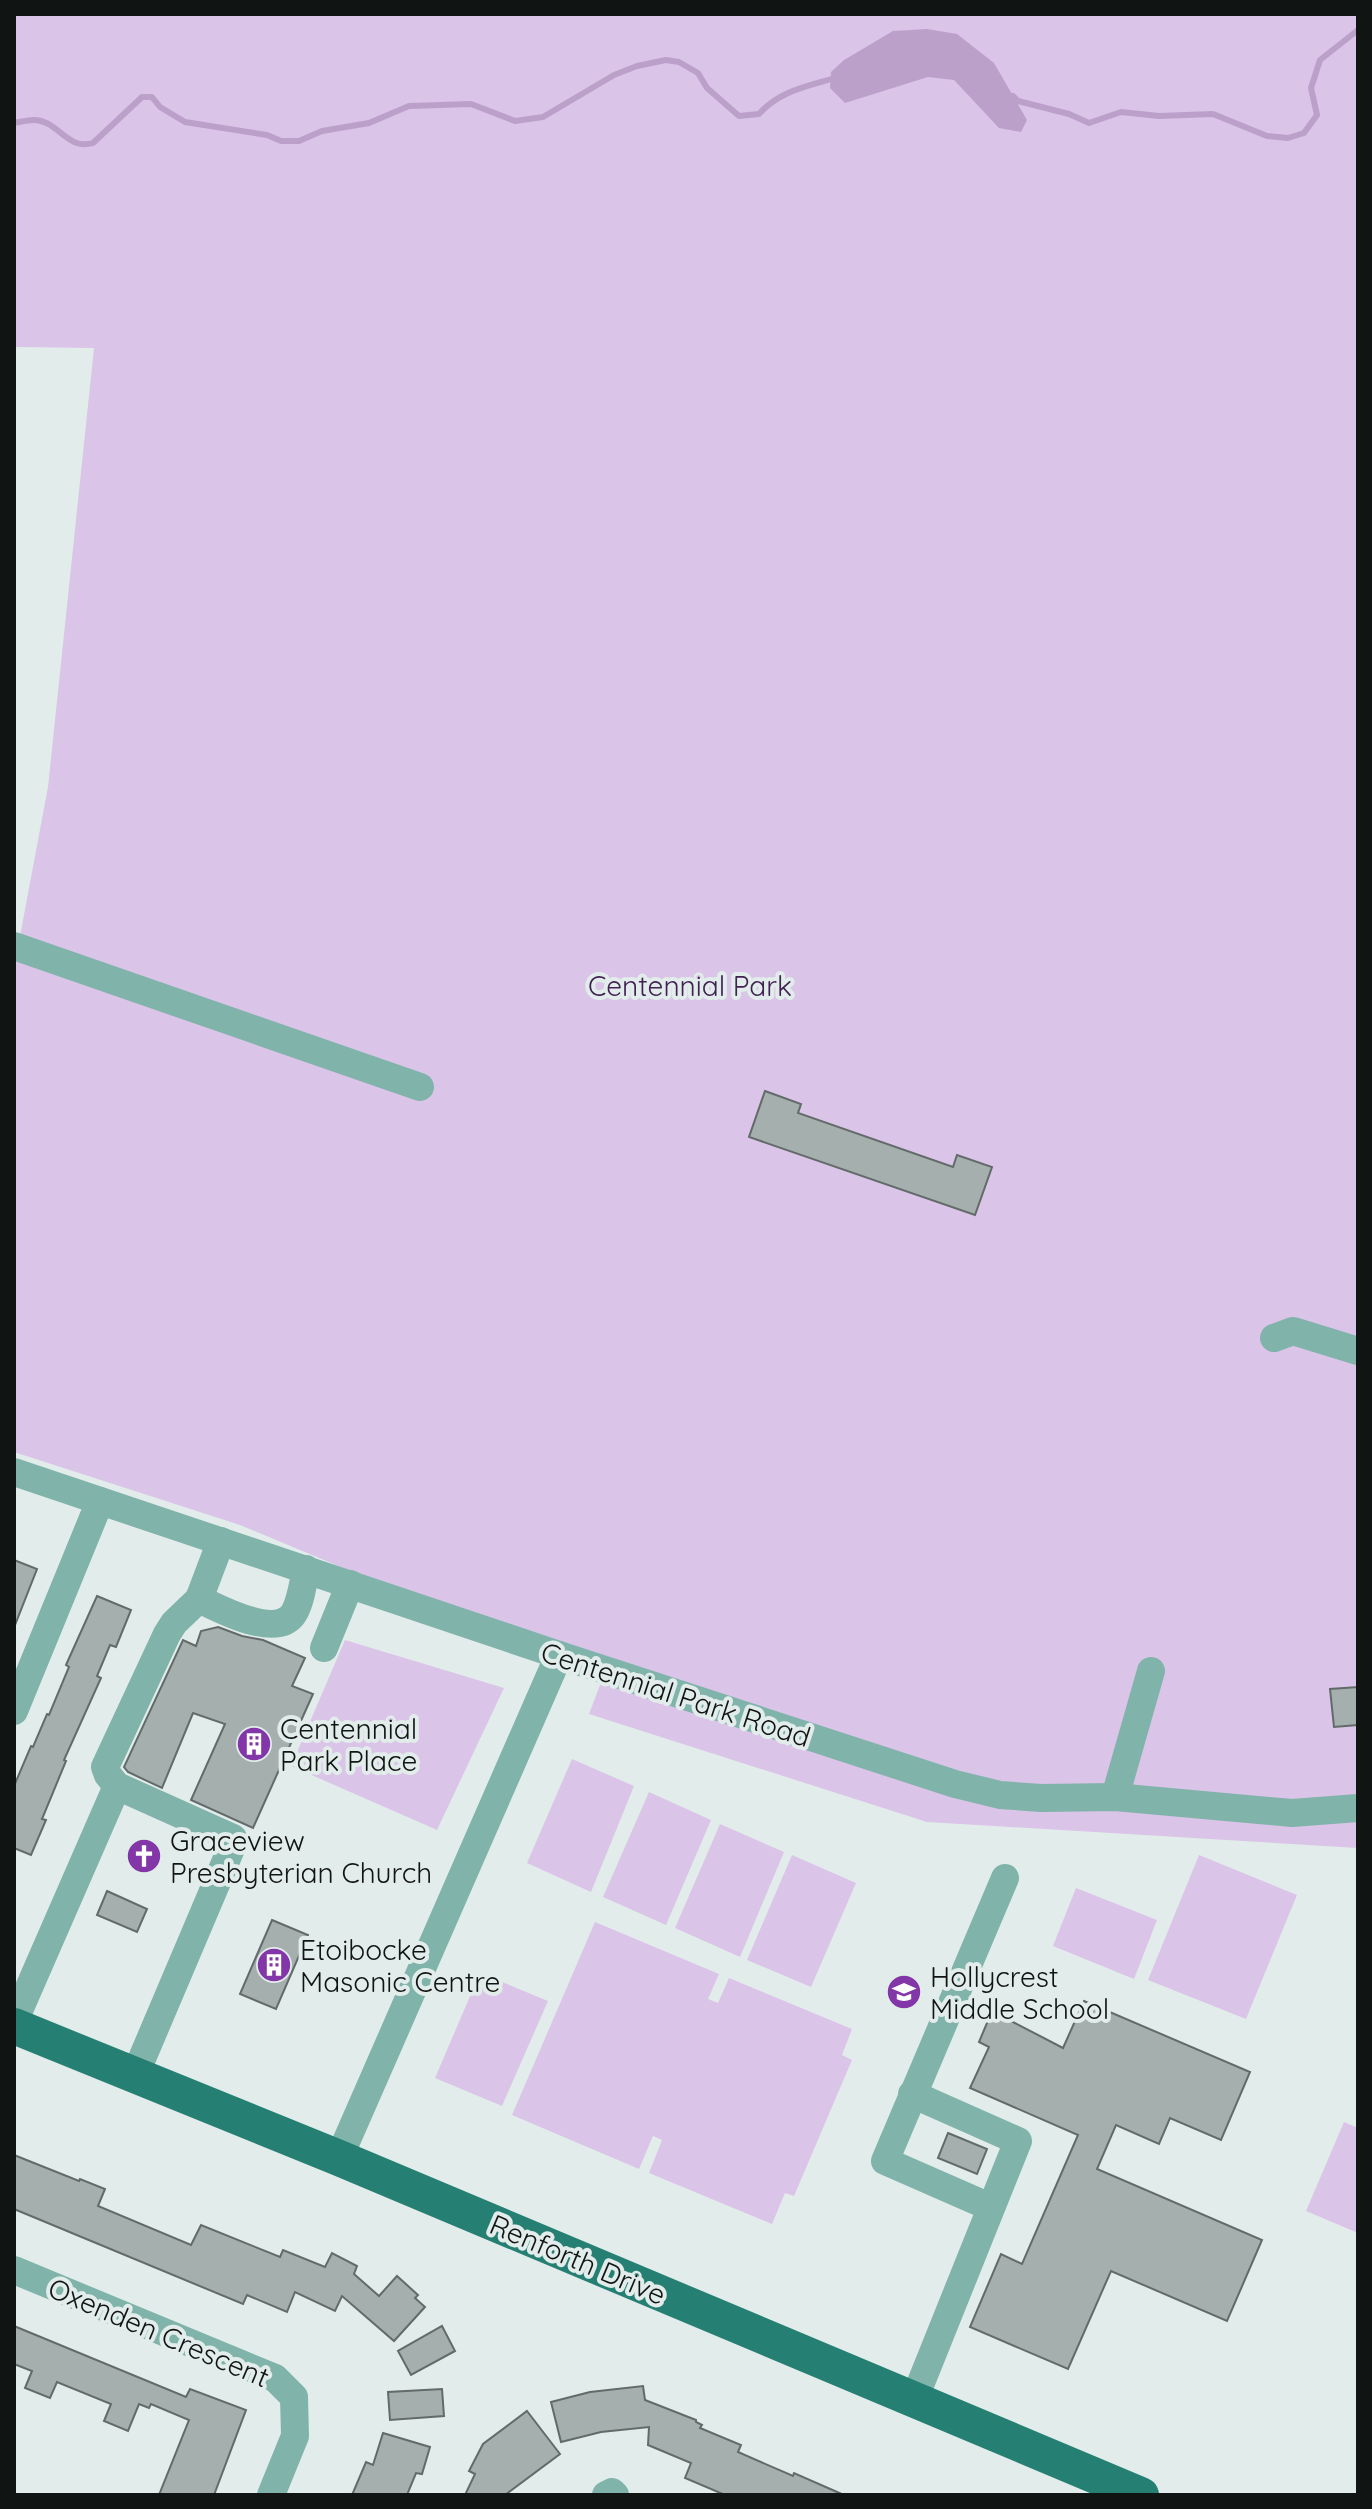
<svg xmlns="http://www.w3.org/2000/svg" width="1372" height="2509" font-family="Quicksand,sans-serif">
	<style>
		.green { fill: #dac4e7 }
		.water { fill: #bba1ca }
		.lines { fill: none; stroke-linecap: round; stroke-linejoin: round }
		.stream { stroke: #bba1ca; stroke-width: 6 }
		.building { fill: #a5afad; stroke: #626b69; stroke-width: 2 }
		.minor { stroke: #80b3aa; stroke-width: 28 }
		.major { stroke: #267f73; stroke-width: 36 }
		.labels { text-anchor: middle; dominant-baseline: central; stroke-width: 8; stroke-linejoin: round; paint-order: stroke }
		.park-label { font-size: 28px; fill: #412052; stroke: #e2edeb }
		.street-label { font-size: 28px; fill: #101413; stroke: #e2edeb }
		.poi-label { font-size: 28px; fill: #101413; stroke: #e2edeb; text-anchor: start }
	</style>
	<rect width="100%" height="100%" fill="#e2edeb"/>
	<g class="green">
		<path d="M 14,14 L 1358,14 L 1358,1848 L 927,1822 L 589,1714 L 603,1677 L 240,1525 L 14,1452 L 14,968 L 48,787 L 94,348 L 14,347 Z"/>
		<path d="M 345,1640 L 504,1688 L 437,1830 L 291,1766 Z"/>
		<path d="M 572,1759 L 634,1786 L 591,1892 L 527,1863 Z"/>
		<path d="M 649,1792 L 711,1820 L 666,1925 L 603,1897 Z"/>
		<path d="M 720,1824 L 784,1852 L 740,1957 L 675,1928 Z"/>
		<path d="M 792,1855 L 856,1883 L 811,1987 L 747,1960 Z"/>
		<path d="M 1199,1855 L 1297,1895 L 1246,2019 L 1148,1980 Z"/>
		<path d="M 1076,1888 L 1157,1920 L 1134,1979 L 1053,1946 Z"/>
		<path d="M 595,1922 L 719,1974 L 708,1999 L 718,2003 L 729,1978 L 852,2029 L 842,2055 L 852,2060 L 794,2196 L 785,2193 L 772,2224 L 649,2173 L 662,2140 L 653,2136 L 639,2169 L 512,2115 Z"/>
		<path d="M 480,1973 L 548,2001 L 502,2106 L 435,2078 Z"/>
		<path d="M 1344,2122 L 1358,2128 L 1358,2233 L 1306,2211 Z"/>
	</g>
	<path class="water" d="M 927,29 L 957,34 L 994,63 L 1027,120 L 1021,132 L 999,128 L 954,80 L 928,77 L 845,103 L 830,88 L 831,72 L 844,60 L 893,31 Z"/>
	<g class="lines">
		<g class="stream">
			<path d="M 1013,96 L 1018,101 L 1069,114 L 1089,123 L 1121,112 L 1159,116 L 1213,114 L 1267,136 L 1288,138 L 1304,133 L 1317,115 L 1311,88 L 1320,60 L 1358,30"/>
			<path d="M 14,123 C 20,122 28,120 34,120 C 58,120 67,151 93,143 L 142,97 L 152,97 L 160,107 L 185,122 L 267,135 L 281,141 L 299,141 L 322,131 L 369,123 L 409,106 L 471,104 L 515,121 L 543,117 L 614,75 L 637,66 L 666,60 L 679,62 L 698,73 L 707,88 L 739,116 L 759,114 C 780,90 809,86 838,77"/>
		</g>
	</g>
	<g class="building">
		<path d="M 765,1091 L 801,1104 L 798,1113 L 953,1167 L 957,1155 L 992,1167 L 975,1215 L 749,1137 Z"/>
		<path d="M 14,1560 L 37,1569 L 15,1625 L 14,1625 Z"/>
		<path d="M 97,1596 L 131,1610 L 116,1647 L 110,1645 L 97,1676 L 101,1678 L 64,1760 L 66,1761 L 42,1819 L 46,1820 L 31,1855 L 14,1848 L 14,1786 L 31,1746 L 33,1747 L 47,1714 L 49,1715 L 69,1667 L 66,1665 Z"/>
		<path d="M 218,1627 L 242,1636 L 263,1640 L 305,1658 L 292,1686 L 313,1694 L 253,1828 L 191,1800 L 225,1724 L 193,1713 L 162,1788 L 128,1772 L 124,1767 L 183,1640 L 196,1646 L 201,1631 Z"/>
		<path d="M 1358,1687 L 1358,1725 L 1334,1727 L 1330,1689 Z"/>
		<path d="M 107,1891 L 147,1909 L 137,1932 L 97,1915 Z"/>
		<path d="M 272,1920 L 308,1935 L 276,2009 L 240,1994 Z"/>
		<path d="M 1084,2001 L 1250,2072 L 1221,2140 L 1170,2118 L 1159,2144 L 1116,2125 L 1097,2169 L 1262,2240 L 1227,2321 L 1111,2271 L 1068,2369 L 970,2327 L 1001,2254 L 1022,2264 L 1078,2135 L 970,2088 L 989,2047 L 979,2042 L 992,2011 L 1063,2048 Z"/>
		<path d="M 948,2133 L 987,2149 L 977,2174 L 938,2158 Z"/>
		<path d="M 14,2155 L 79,2181 L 80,2179 L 105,2189 L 98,2206 L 191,2245 L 201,2225 L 280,2257 L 283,2250 L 325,2267 L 332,2253 L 357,2266 L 354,2274 L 379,2296 L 397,2276 L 418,2295 L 415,2298 L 425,2307 L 394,2341 L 342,2296 L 335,2311 L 295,2292 L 287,2312 L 247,2295 L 243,2304 L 14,2209 Z"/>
		<path d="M 14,2326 L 186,2397 L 190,2389 L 246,2410 L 214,2495 L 159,2495 L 189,2420 L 151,2404 L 149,2408 L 139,2404 L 128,2431 L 104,2421 L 111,2404 L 57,2382 L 50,2398 L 25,2388 L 32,2371 L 14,2364 Z"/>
		<path d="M 442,2326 L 455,2351 L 411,2375 L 398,2351 Z"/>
		<path d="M 643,2386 L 645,2400 L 696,2420 L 696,2422 L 702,2425 L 700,2428 L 741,2445 L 738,2452 L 793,2476 L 794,2473 L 844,2495 L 725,2495 L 685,2478 L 691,2463 L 648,2445 L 649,2427 L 601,2432 L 561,2442 L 551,2402 L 590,2392 Z"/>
		<path d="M 442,2389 L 444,2416 L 390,2420 L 388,2392 Z"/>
		<path d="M 527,2411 L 560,2454 L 505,2495 L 465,2495 L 475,2474 L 469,2471 L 483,2444 Z"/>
		<path d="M 383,2433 L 430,2447 L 422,2474 L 416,2473 L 407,2495 L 352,2495 L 366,2462 L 373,2465 Z"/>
	</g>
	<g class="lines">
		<g class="minor">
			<path d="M 14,946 L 420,1087"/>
			<path d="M 1274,1338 L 1293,1331 L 1358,1351"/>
			<path d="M 14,1472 L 559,1655 L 955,1784 L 1000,1795 L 1041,1798 L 1115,1797 L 1292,1813 L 1358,1808"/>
			<path d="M 221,1541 L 199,1599 C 220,1609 277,1640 294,1613 C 301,1601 303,1583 306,1569"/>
			<path d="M 324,1648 L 350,1584"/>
			<path d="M 14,1711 L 100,1501"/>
			<path d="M 1115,1797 L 1151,1671"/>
			<path d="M 14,2022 L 117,1786"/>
			<path d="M 135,2075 L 233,1844 L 233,1838 L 117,1786 L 108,1775 L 105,1767 L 167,1634 L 174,1623 L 199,1599"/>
			<path d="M 912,2094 L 1018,2141 L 914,2400"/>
			<path d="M 339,2158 L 559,1655"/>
			<path d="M 990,2207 L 885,2161 L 1005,1878"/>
			<path d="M 14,2270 L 275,2378 L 294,2397 L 295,2436 L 271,2495"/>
			<path d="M 606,2495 L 612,2492 L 615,2495"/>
		</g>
		<path class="major" d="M 14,2026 L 339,2158 L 1141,2495"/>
	</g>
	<defs>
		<g id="building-disc" transform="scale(1.8)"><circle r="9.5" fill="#8236a7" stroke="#e2edeb"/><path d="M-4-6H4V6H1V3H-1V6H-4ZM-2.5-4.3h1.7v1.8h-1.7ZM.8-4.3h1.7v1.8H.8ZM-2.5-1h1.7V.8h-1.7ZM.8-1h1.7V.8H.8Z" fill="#fff"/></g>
		<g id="church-disc" transform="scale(1.8)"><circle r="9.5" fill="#8236a7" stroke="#e2edeb"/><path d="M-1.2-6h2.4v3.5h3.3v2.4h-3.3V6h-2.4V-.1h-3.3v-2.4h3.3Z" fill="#fff"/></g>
		<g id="school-disc" transform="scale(1.8)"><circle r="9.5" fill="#8236a7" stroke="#e2edeb"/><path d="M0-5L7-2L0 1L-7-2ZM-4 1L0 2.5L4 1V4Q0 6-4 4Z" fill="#fff"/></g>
	</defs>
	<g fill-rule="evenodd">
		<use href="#building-disc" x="254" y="1744"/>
		<use href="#church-disc" x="144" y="1856"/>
		<use href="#building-disc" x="274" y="1965"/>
		<use href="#school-disc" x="904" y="1992"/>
	</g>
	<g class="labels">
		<g class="park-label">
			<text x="690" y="985">Centennial Park</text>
		</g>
		<g class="street-label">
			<text transform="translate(676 1694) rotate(18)">Centennial Park Road</text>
			<text transform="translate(578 2259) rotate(23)">Renforth Drive</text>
			<text transform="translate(159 2332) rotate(23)">Oxenden Crescent</text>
		</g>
		<g class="poi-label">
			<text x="280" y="1728">Centennial<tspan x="280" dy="32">Park Place</tspan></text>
			<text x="170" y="1840">Graceview<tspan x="170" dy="32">Presbyterian Church</tspan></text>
			<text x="300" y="1949">Etoibocke<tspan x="300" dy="32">Masonic Centre</tspan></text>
			<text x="930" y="1976">Hollycrest<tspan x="930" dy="32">Middle School</tspan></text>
		</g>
	</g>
	<rect width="1372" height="2509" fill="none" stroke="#101413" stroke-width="32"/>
</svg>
